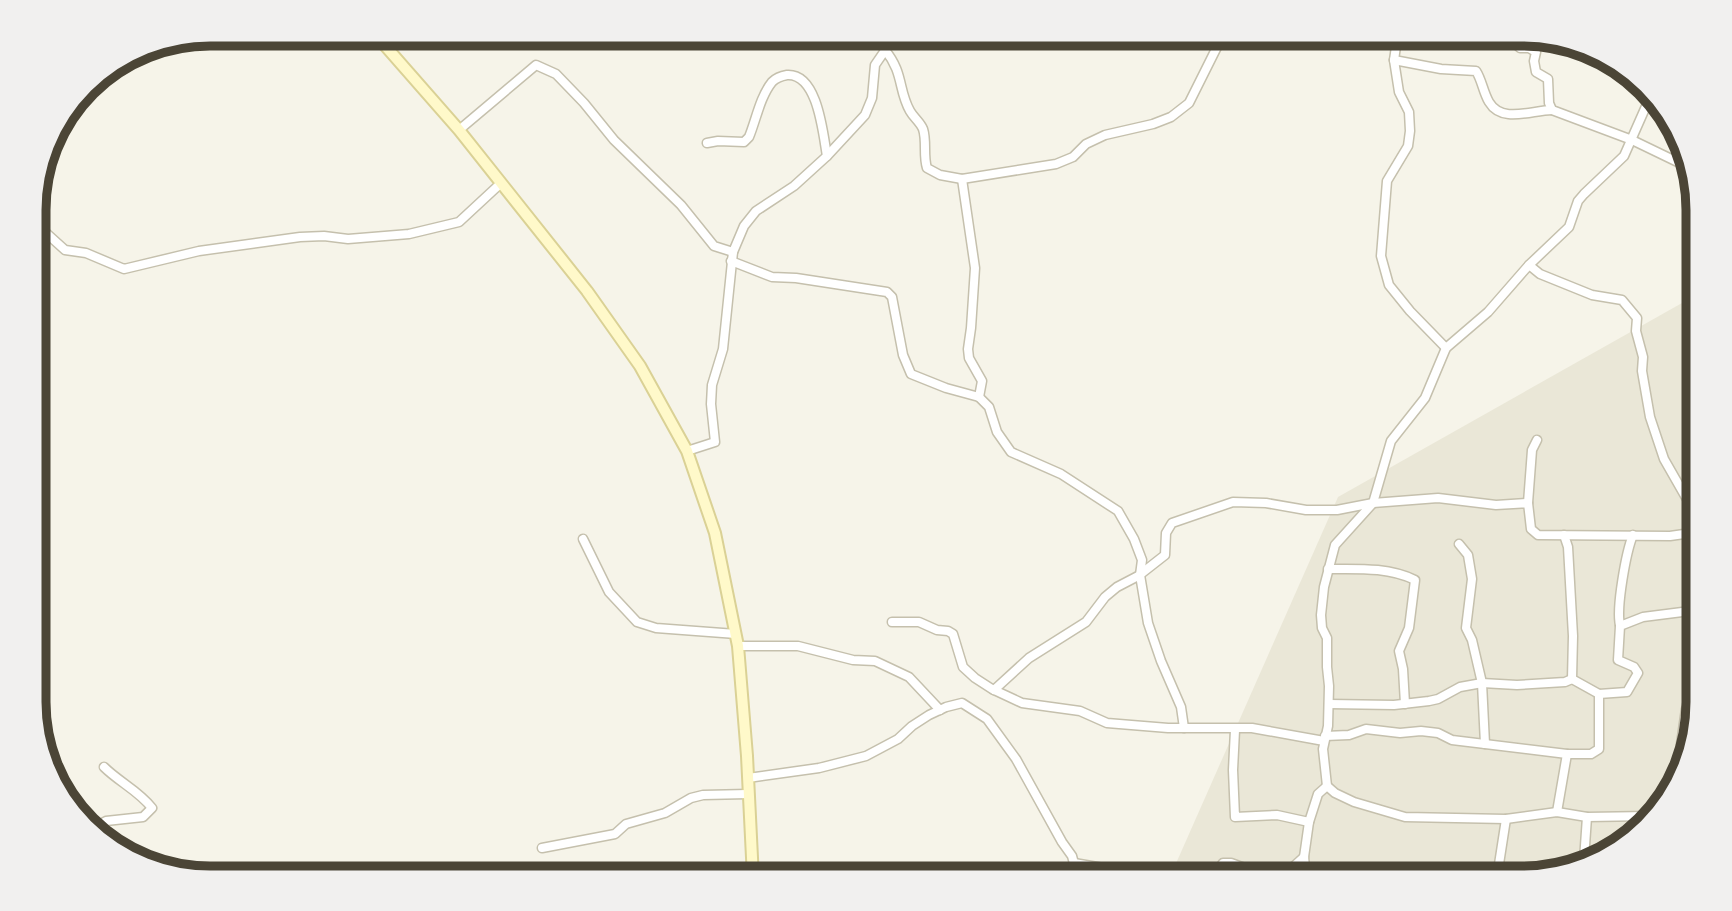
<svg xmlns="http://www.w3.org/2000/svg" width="1732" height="911" font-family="Figtree,sans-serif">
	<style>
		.residential { fill: #eae7d7 }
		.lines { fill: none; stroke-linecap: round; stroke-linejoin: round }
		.street-casing { stroke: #c5c0ad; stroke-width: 11 }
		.secondary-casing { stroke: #dad195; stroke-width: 14 }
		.street { stroke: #fff; stroke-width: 8 }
		.secondary { stroke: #fff9ca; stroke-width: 10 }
		.rim { fill: none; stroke: #4b4536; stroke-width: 9 }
	</style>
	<rect width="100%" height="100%" fill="#f6f4e9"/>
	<path class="residential" d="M 1698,294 L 1699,702 L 1680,780 L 1620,848 L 1534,877 L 1170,877 L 1338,497 Z"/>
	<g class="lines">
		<g class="street-casing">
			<g id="street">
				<path d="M 1398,33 L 1394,60 L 1399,92 L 1409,112 L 1410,131 L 1408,146 L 1387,181 L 1381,256 L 1389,285 L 1410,311 L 1446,348"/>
				<path d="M 1508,33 L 1511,40 L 1520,48 L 1529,48 L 1536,52 L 1534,61 L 1536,72 L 1548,79 L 1549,103 L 1552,110 L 1632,140 L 1690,168"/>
				<path d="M 885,50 C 904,73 898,90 910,111 C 914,118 920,122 923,129 C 927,141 923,156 927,168 L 940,175 L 962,179 L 1056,164 L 1073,157 L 1086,144 L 1105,135 L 1153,124 L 1171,117 L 1189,103 L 1218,45 L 1228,33"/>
				<path d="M 1394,60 L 1441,69 L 1476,71 C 1482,80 1483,92 1489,102 C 1502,124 1532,110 1552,110"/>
				<path d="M 1651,95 L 1624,156 L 1584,194 L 1578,201 L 1569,227 L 1529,265 L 1540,274 L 1592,295 L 1622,300 L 1637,318 L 1636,331 L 1643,357 L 1642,371 L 1650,417 L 1664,459 L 1692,508 L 1698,514"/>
				<path d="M 459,130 L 536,65 L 556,74 L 584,103 L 614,140 L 681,205 L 714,246 L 733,252"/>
				<path d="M 827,156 L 865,115 L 872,98 L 875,65 L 897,33"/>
				<path d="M 962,179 L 975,268 L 971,328 L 968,349 L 969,358 L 982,381 L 979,397"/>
				<path d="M 34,222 L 65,250 L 86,253 L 124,269 L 199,251 L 300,237 L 324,236 L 348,239 L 409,234 L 459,222 L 500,184"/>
				<path d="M 731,261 L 772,277 L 796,278 L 887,292 L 892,297 L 903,355 L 911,374 L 946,388 L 979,397 L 989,407 L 997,432 L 1011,452 L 1061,474 L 1118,511 L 1134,539 L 1142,560 L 1140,575 L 1148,623 L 1161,661 L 1181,707 L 1184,728"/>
				<path d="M 687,451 L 715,442 L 711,404 L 712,385 L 723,349 L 733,252 L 744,226 L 756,211 L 794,186 L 827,156 C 823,134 818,73 787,75 C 781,76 776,78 772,82 C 760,97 756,120 749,137 L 744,142 L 718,141 L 707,143"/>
				<path d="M 1528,503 L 1532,450 L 1537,440"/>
				<path d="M 1564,535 L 1568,547 L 1573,636 L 1572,679 L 1599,694"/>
				<path d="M 583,539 L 609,592 L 637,622 L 656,628 L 736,634"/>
				<path d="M 1459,544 L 1468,555 L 1472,579 L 1466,628 L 1472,640 L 1482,683 L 1485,744"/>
				<path d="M 1328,569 C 1358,569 1388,567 1415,580 L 1409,628 L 1399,651 L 1403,669 L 1405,704"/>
				<path d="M 1142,573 L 1165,555 L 1166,533 L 1172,523 L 1233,502 L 1266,503 L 1306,510 L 1337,510 L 1373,503 L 1438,498 L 1496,505 L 1528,503 L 1531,529 L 1538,535 L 1670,536 L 1698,532"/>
				<path d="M 892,622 L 919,622 L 937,630 L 948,631 L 953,634 L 963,667 L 975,678 L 992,689 L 1022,703 L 1080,711 L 1107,723 L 1168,728 L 1252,728 L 1324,741"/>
				<path d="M 1620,625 C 1616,608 1626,552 1633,535"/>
				<path d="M 738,646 L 798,646 L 853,660 L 875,661 L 909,677 L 940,710"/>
				<path d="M 994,690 L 1029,658 L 1086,622 L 1105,597 L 1117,587 L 1140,575"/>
				<path d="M 1329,704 L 1394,705 L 1429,701 L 1438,699 L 1460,687 L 1482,683 L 1517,685 L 1565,682 L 1572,679"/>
				<path d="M 1235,730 L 1233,770 L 1235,817 L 1277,815 L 1309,822"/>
				<path d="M 1325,736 L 1349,735 L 1366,729 L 1400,733 L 1421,731 L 1438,733 L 1452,740 L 1567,754 L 1591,754 L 1599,749 L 1599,694 L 1627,692 L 1638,673 L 1634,667 L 1618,660 L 1620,626 L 1643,617 L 1698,610"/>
				<path d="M 748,778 L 819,768 L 866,756 L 898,739 L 912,726 L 929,715 L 946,707 L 962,703 L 987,719 L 1016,759 L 1062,842 L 1072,856 L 1078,878"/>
				<path d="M 1327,786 L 1323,749 L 1328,726 L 1329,686 L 1327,667 L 1327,638 L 1322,628 L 1321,615 L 1324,587 L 1335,545 L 1373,503 L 1391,441 L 1425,398 L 1446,348 L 1488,312 L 1529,265"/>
				<path d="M 1675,786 L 1686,709 L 1697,710"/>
				<path d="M 1557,812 L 1567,754"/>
				<path d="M 93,828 L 106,821 L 143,817 L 152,808 C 139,791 119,782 104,767"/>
				<path d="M 542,848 L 615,834 L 626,824 L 665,813 L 691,798 L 703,795 L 748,794"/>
				<path d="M 1584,860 L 1587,817"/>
				<path d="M 1074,863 L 1109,869 L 1136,877"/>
				<path d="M 1166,877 L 1169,873 L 1183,877"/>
				<path d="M 1205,877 L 1216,873 L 1223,863 L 1231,863 L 1269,877"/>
				<path d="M 1282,877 L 1304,857"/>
				<path d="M 1306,877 L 1304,857 L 1309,822 L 1318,794 L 1327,786 L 1335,793 L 1354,802 L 1405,817 L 1506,819 L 1557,812 L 1587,817 L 1648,816"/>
				<path d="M 1497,877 L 1506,819"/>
			</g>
		</g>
		<g class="secondary-casing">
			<path id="secondary" d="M 374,33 L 459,130 L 587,291 L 640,366 L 687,451 L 715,533 L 738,646 L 747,756 L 753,878"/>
		</g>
		<use href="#street" class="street"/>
		<use href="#secondary" class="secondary"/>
	</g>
	<path d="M0 0H1732V911H0ZM210 46H1522A164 164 0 0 1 1686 210V702A164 164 0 0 1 1522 866H210A164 164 0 0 1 46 702V210A164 164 0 0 1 210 46Z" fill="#f1f0ef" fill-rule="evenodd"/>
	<path class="rim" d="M210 46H1522A164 164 0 0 1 1686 210V702A164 164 0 0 1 1522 866H210A164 164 0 0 1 46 702V210A164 164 0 0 1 210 46Z"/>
</svg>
